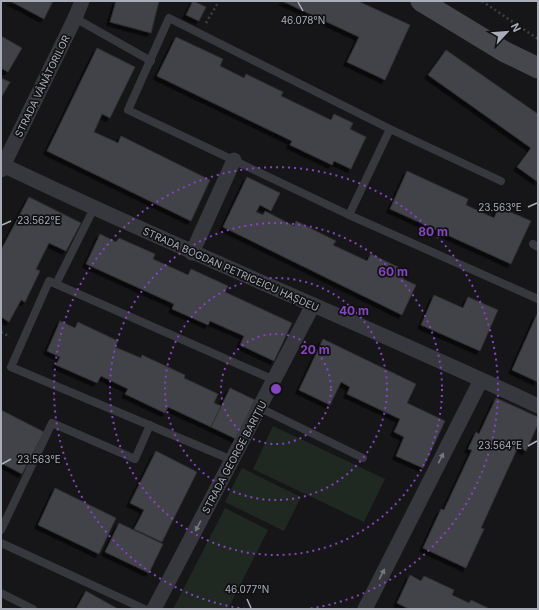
<svg xmlns="http://www.w3.org/2000/svg" width="539" height="610" font-family="Inter,sans-serif">
	<style>
		.green { fill: #202822 }
		.building { fill: #434348; stroke: #303034; filter: url(#shadow) }
		.lines { fill: none; stroke-linecap: round; stroke-linejoin: round }
		.path { stroke: #3d3f44; stroke-width: 2.5; stroke-dasharray: 2 3; stroke-linecap: butt }
		.service { stroke: #37383d; stroke-width: 8 }
		.minor { stroke: #37383d; stroke-width: 15 }
		.secondary { stroke: #45474d; stroke-width: 21 }
		.oneway { fill: #767881 }
		.ticks { fill: none; stroke: #a9adb8; stroke-width: 1.5 }
		.ring { fill: none; stroke: #8446be; stroke-width: 2; stroke-dasharray: 2 4 }
		.labels { text-anchor: middle; dominant-baseline: central; stroke-width: 3.5; stroke-linejoin: round; paint-order: stroke }
		.street-label { font-size: 10px; fill: #a9adb8; stroke: #111113 }
		.ticks-label { font-size: 10px; text-anchor: middle; fill: #a9adb8; stroke: #111113; stroke-width: 3.5; stroke-linejoin: round; paint-order: stroke }
		.centre { fill: #8446be; stroke: #111113; stroke-width: 2 }
		.ring-label { font-size: 12px; text-anchor: middle; font-weight: bold; fill: #8446be; stroke: #111113; stroke-width: 3.5; stroke-linejoin: round; paint-order: stroke }
	</style>
	<defs>
		<filter id="shadow"><feDropShadow dx="-3.5" dy="3.5" stdDeviation="0" flood-color="#0009"/></filter>
	</defs>
	<rect width="100%" height="100%" fill="#161618"/>
	<g class="green">
		<path d="M 273,426 L 385,479 L 364,522 L 253,469 Z"/>
		<path d="M 242,468 L 301,497 L 284,531 L 225,502 Z"/>
		<path d="M 225,508 L 268,530 L 228,609 L 173,609 Z"/>
	</g>
	<g class="building">
		<path d="M 10,1 L 53,1 L 44,19 Z"/>
		<path d="M 116,1 L 159,1 L 151,33 L 110,22 Z"/>
		<path d="M 193,1 L 206,7 L 199,21 L 186,15 Z"/>
		<path d="M 282,1 L 358,1 L 410,25 L 385,80 L 347,62 L 359,37 Z"/>
		<path d="M 1,36 L 22,48 L 8,72 L 1,68 Z"/>
		<path d="M 176,37 L 223,59 L 220,66 L 244,78 L 246,74 L 283,92 L 281,96 L 331,120 L 334,114 L 353,123 L 350,129 L 366,137 L 351,169 L 334,161 L 332,165 L 290,145 L 292,141 L 157,76 Z"/>
		<path d="M 97,48 L 135,67 L 110,118 L 102,114 L 94,132 L 118,143 L 121,136 L 210,180 L 191,221 L 47,151 Z"/>
		<path d="M 446,50 L 538,114 L 538,182 L 517,167 L 531,148 L 428,75 Z"/>
		<path d="M 1,78 L 10,82 L 1,98 Z"/>
		<path d="M 407,171 L 468,199 L 466,205 L 494,218 L 499,207 L 531,221 L 511,264 L 390,209 Z"/>
		<path d="M 247,177 L 280,193 L 271,211 L 260,205 L 256,212 L 263,215 L 265,211 L 294,226 L 296,221 L 336,241 L 333,245 L 367,261 L 371,254 L 406,271 L 403,279 L 416,285 L 402,315 L 223,227 Z"/>
		<path d="M 29,197 L 81,223 L 66,251 L 49,243 L 36,269 L 40,271 L 25,302 L 21,300 L 9,322 L 1,317 L 1,250 Z"/>
		<path d="M 100,234 L 116,242 L 119,238 L 155,254 L 153,259 L 188,275 L 191,269 L 228,286 L 225,292 L 292,323 L 274,361 L 240,345 L 244,336 L 210,321 L 208,325 L 172,309 L 174,304 L 86,264 Z"/>
		<path d="M 434,295 L 463,308 L 468,297 L 498,310 L 480,351 L 421,325 Z"/>
		<path d="M 537,314 L 538,315 L 538,382 L 512,370 Z"/>
		<path d="M 60,321 L 75,328 L 78,322 L 118,341 L 115,347 L 141,358 L 142,355 L 185,375 L 184,378 L 218,394 L 214,403 L 221,406 L 211,427 L 168,407 L 165,413 L 125,394 L 128,389 L 101,376 L 97,383 L 56,365 L 60,357 L 47,351 Z"/>
		<path d="M 323,339 L 416,384 L 407,403 L 445,421 L 423,468 L 396,456 L 404,437 L 394,432 L 400,419 L 347,394 L 350,387 L 341,382 L 330,405 L 299,390 Z"/>
		<path d="M 230,388 L 255,400 L 236,439 L 211,427 Z"/>
		<path d="M 496,398 L 538,417 L 538,424 L 526,451 L 518,447 L 481,528 L 484,529 L 466,568 L 423,548 L 441,509 L 444,510 L 472,450 L 468,449 L 476,432 L 479,434 Z"/>
		<path d="M 1,410 L 44,432 L 22,474 L 1,463 Z"/>
		<path d="M 156,451 L 197,472 L 162,542 L 134,529 L 144,510 L 130,503 Z"/>
		<path d="M 55,488 L 116,518 L 99,554 L 38,525 Z"/>
		<path d="M 119,523 L 163,544 L 149,573 L 105,552 Z"/>
		<path d="M 410,575 L 421,581 L 424,576 L 454,590 L 452,595 L 469,603 L 471,600 L 490,609 L 409,609 L 397,603 Z"/>
		<path d="M 86,591 L 118,609 L 76,609 Z"/>
	</g>
	<g class="lines">
		<g class="path">
			<path d="M 482,1 L 538,39"/>
			<path d="M 206,23 L 219,1"/>
			<path d="M 1,332 L 10,337"/>
		</g>
		<g class="service">
			<path d="M 75,18 L 151,61"/>
			<path d="M 390,129 L 349,215 L 538,299"/>
			<path d="M 349,215 L 128,110 L 169,18 L 390,129 L 501,181"/>
			<path d="M 533,244 L 538,247"/>
			<path d="M 56,284 L 94,208"/>
			<path d="M 260,408 L 363,458"/>
			<path d="M 232,460 L 11,367 L 49,281 L 274,380"/>
			<path d="M 1,530 L 52,423 L 135,459 L 150,425"/>
			<path d="M 1,543 L 144,609"/>
			<path d="M 1,593 L 33,609"/>
		</g>
		<g class="minor">
			<path d="M 3,165 C 180,250 361,323 538,406"/>
			<path d="M 1,170 L 75,18 L 82,1"/>
			<path d="M 192,253 L 234,160"/>
			<path d="M 154,609 L 313,305"/>
			<path d="M 365,609 L 481,380"/>
		</g>
		<path class="secondary" d="M 421,1 L 505,52 L 538,68"/>
	</g>
	<defs><path id="oneway-solid" d="M-6-.8H1V-3.2L6.5 0L1 3.2V.8H-6Z"/></defs>
	<g class="oneway">
		<use href="#oneway-solid" transform="translate(441 458) rotate(-63)"/>
		<use href="#oneway-solid" transform="translate(198 526) rotate(118)"/>
		<use href="#oneway-solid" transform="translate(382 574) rotate(-63)"/>
	</g>
	<path class="ticks" d="M 298,2 L 303,11M 528,207 L 537,203M 2,225 L 11,221M 528,446 L 537,441M 2,464 L 11,459M 247,599 L 251,608"/>
	<g class="ring">
		<circle cx="276" cy="389" r="55"/>
		<circle cx="276" cy="389" r="111"/>
		<circle cx="276" cy="389" r="166"/>
		<path d="M245 609A222 222 0 1 1 307 609"/>
	</g>
	<g class="labels">
		<g class="street-label">
			<text transform="translate(42 86) rotate(-64)">STRADA VÂNĂTORILOR</text>
			<text transform="translate(231 269) rotate(24)">STRADA BOGDAN PETRICEICU HAȘDEU</text>
			<text transform="translate(234 457) rotate(-62)">STRADA GEORGE BARIȚIU</text>
		</g>
	</g>
	<g class="ticks-label">
		<text x="303" y="24">46.078°N</text>
		<text x="500" y="211">23.563°E</text>
		<text x="39" y="224">23.562°E</text>
		<text x="500" y="449">23.564°E</text>
		<text x="39" y="463">23.563°E</text>
		<text x="247" y="593">46.077°N</text>
	</g>
	<circle cx="276" cy="389" r="6" class="centre"/>
	<g class="ring-label">
		<text x="433" y="236">80 m</text>
		<text x="393" y="276">60 m</text>
		<text x="354" y="315">40 m</text>
		<text x="315" y="354">20 m</text>
	</g>
	<rect width="539" height="610" fill="none" stroke="#a9adb8" stroke-width="4"/>
	<g transform="translate(507 32) rotate(64)" stroke="#111113" stroke-width="3" paint-order="stroke">
	<path d="M0-3L7 15L0 10L-7 15Z" fill="#a9adb8"/>
	<text y="-6" font-size="11" font-weight="bold" text-anchor="middle" fill="#a9adb8">N</text>
	</g>
</svg>
